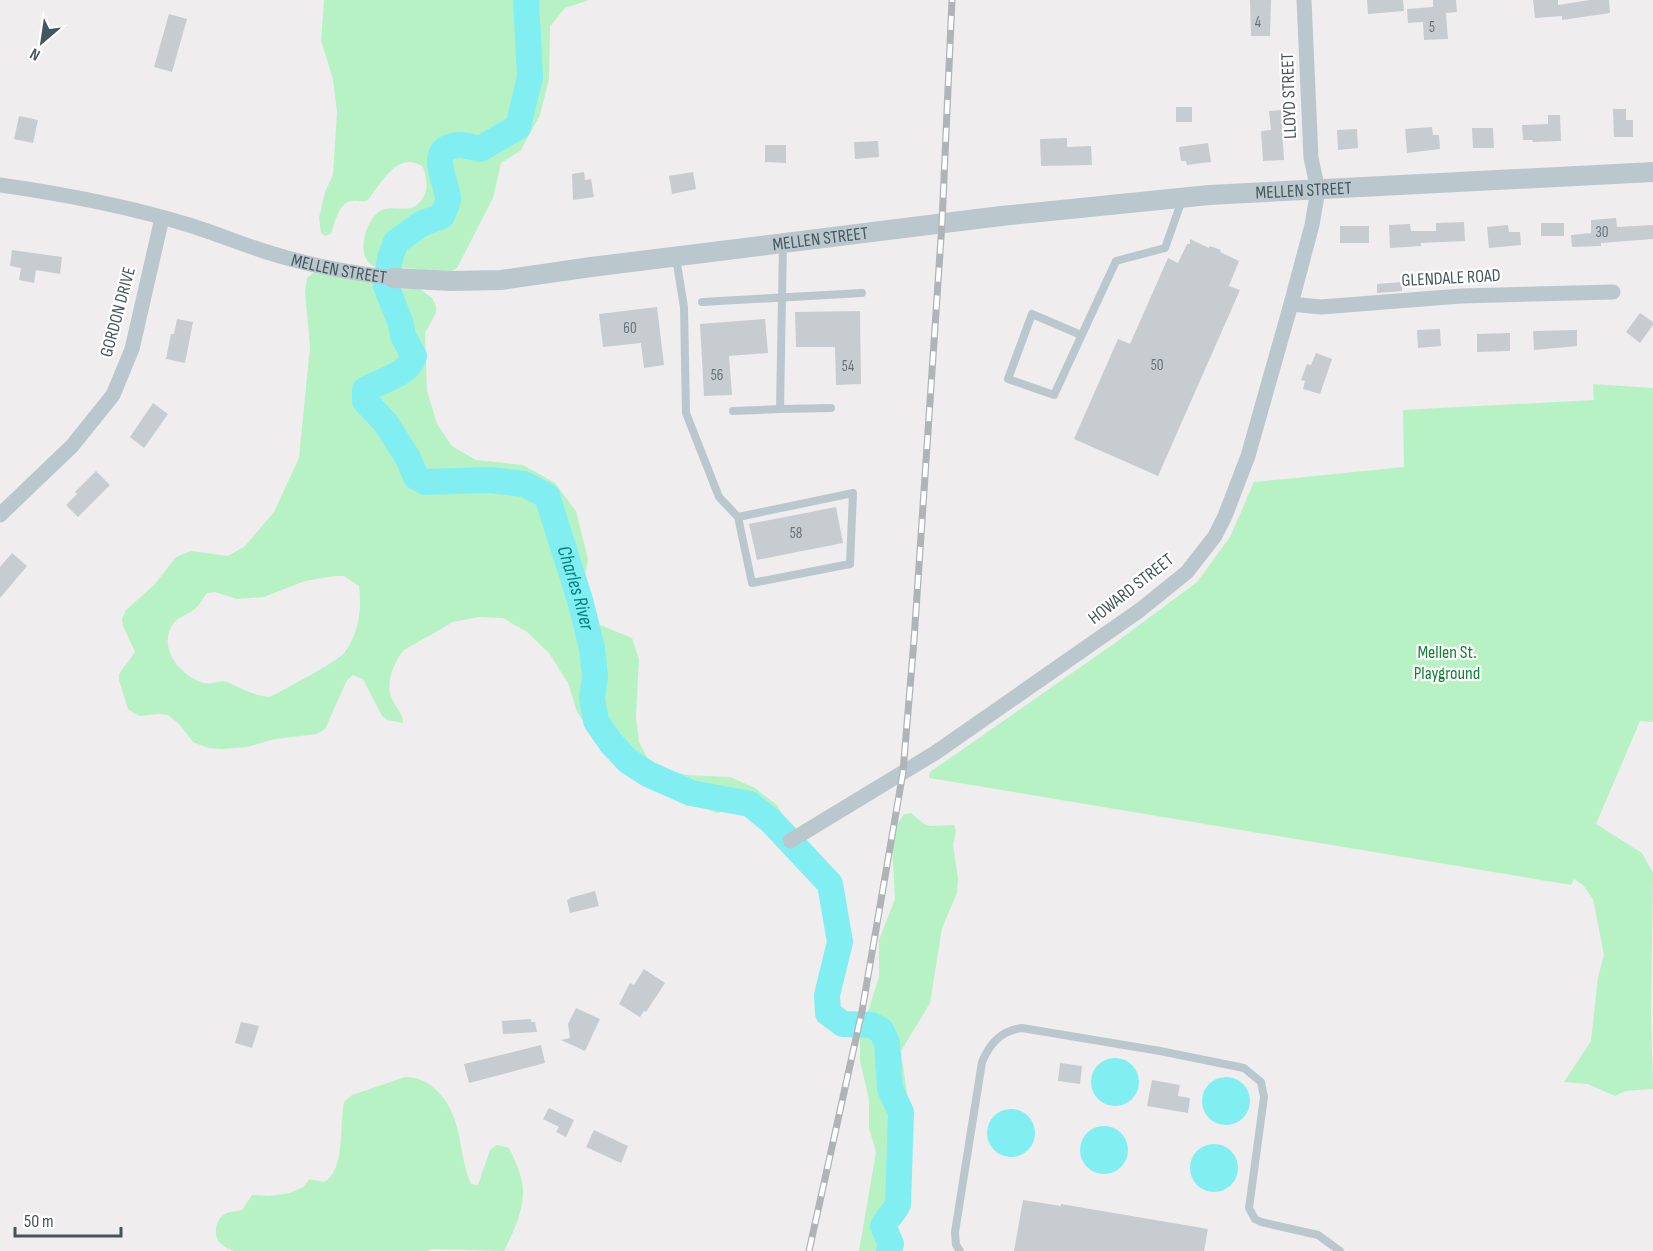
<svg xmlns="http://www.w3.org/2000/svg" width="1653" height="1251" font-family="'Sofia Sans Condensed',sans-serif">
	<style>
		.green { fill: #b7f2c4; fill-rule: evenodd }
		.water { fill: #81eff2 }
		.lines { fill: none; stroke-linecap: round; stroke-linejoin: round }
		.river { stroke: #81eff2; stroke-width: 26 }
		.building { fill: #c7ccd1 }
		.service { stroke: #bac8ce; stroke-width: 8 }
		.minor { stroke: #bac8ce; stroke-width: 15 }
		.tertiary { stroke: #bac8ce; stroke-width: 20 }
		.rail-casing { stroke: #afb4b8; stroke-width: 7 }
		.rail { stroke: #fff; stroke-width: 4.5; stroke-dasharray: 14; stroke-linecap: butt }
		.labels { text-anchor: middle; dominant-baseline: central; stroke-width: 4.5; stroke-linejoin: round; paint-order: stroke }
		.number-label { font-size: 15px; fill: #657379 }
		.street-label { font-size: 18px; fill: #44555c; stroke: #fff }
		.park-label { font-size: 18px; fill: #108334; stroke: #fff }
		.water-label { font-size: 20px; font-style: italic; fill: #067e82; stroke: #fff }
	</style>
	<rect width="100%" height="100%" fill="#f0edee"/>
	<g class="green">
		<path d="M 324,0 L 589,0 L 565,8 L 550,26 L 549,79 L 540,115 L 521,150 L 501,163 L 493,198 L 457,268 L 451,272 C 432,273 414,266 395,268 C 392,268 390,270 386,270 C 382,270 377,268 373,266 C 353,254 368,213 385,209 C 400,206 412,215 423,198 C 429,188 426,177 423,167 C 399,149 381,183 368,200 C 361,203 359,200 352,201 C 338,203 335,223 331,234 L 325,236 L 321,233 L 319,218 L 325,192 L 333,175 L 337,112 L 333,79 L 321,41 Z"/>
		<path d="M 313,273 L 374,277 L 387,287 L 396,289 L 420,289 L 432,298 L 436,306 L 436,313 L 425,333 L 427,391 L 437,424 L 452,446 L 476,460 L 523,465 L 555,483 L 576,511 L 588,559 L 583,586 L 589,610 L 598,624 L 632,638 L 639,659 L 636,717 L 639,742 L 648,759 L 669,770 L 686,775 L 730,777 L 755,788 L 777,805 L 786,820 L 783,829 C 764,830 752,809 734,808 C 727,807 723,813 716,813 L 626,770 L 598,742 L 577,712 L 568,683 L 549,653 L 527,632 L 503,618 L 479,617 L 453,622 L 404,650 C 394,661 386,682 391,696 C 394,706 403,713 403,723 L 387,720 L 382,716 L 363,679 L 353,675 L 347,680 L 325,729 L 317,734 L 275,739 L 247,747 L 222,749 L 208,748 L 193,742 L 179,724 L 168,715 L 158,714 L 139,716 L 128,709 L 119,680 L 119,674 L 135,652 L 123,626 L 122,619 L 126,610 L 155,584 L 176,557 L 191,551 L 228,556 L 245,546 L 274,512 L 299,458 L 310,347 L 305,291 L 307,278 ZM 335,576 L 344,576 L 359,586 C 362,609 359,632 345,652 C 339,661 283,690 270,697 C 254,696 241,688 227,682 C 219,680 212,685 204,683 C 182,677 159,651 171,627 C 177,616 187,616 196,608 C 200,604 203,598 207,593 L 215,592 L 237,599 L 264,597 L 305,581 Z"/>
		<path d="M 1593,384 L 1653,388 L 1653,722 L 1640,721 L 1596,824 L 1642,853 L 1653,873 L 1651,1016 L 1653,1089 L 1625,1091 L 1615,1096 L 1588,1084 L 1564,1082 L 1591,1041 L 1598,977 L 1604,955 L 1593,899 L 1583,885 L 1574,879 L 1571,885 L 929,778 L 930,772 L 1115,643 L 1197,582 L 1230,537 L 1254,482 L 1404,467 L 1403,410 L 1594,400 Z"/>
		<path d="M 911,813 L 924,824 L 930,826 L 954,825 L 956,830 L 953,845 L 958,878 L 957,893 L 942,928 L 930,1003 L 901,1051 L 910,1114 L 884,1243 L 885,1251 L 859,1251 L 876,1152 L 869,1128 L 869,1099 L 860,1061 L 860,1037 L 879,977 L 879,940 L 895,899 L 892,844 L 898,823 L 904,814 Z"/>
		<path d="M 405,1077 C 427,1076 445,1095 453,1115 C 462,1137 461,1162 471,1184 L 478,1185 L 490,1150 L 497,1145 L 509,1148 C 515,1159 524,1181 523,1193 C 523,1212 512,1235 504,1251 L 432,1249 L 427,1251 L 233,1251 C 229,1249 223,1246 220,1243 C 212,1234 216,1217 227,1213 C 232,1211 237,1212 242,1210 L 252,1195 L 269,1196 L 290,1193 L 303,1187 L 310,1179 L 324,1182 C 346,1170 339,1125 344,1102 L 352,1095 Z"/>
	</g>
	<g class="water">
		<circle cx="1115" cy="1082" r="24"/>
		<circle cx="1226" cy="1101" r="24"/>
		<circle cx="1011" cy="1133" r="24"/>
		<circle cx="1104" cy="1150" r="24"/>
		<circle cx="1214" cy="1168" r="24"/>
	</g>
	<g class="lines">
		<path class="river" id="s1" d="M 526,0 L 530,77 L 518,127 L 480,149 C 468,146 458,142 447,148 C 431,158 447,183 448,198 C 448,204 444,211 442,216 L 421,224 L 396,242 L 390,258 L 386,286 L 401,324 L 403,336 L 414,356 C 409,375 381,380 365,390 L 365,401 L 385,422 L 408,458 L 416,477 L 425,482 L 491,480 L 524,484 L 547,496 L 580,600 L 592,648 L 595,676 L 592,699 L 596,721 L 611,743 L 628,761 L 648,774 L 691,793 L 750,804 L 772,822 L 830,884 L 840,942 L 827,995 L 828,1013 L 843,1024 L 871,1025 L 881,1030 L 887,1043 L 890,1089 L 901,1112 L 898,1204 C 894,1214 887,1217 883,1226 L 891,1244 L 889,1251"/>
	</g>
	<g class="building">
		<path d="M 1250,0 L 1271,0 L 1270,36 L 1251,36 Z"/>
		<path d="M 1367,0 L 1403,0 L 1404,11 L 1368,14 Z"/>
		<path d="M 1433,0 L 1456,0 L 1457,12 L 1446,13 L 1448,39 L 1424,40 L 1423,22 L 1408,23 L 1407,9 L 1433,7 Z"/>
		<path d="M 1533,0 L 1558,0 L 1558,5 L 1590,0 L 1609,0 L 1610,13 L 1562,20 L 1562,16 L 1535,18 Z"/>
		<path d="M 169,14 L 187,19 L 172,72 L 154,67 Z"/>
		<rect x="1176" y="107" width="16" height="15"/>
		<path d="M 1613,109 L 1626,109 L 1626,120 L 1633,120 L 1633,137 L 1614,137 Z"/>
		<path d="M 1281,110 L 1284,160 L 1263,161 L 1261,131 L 1271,130 L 1269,111 Z"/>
		<path d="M 1548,115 L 1560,115 L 1561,141 L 1533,142 L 1532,140 L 1523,140 L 1522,125 L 1548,124 Z"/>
		<path d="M 19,116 L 38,120 L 33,143 L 14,139 Z"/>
		<path d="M 1432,127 L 1433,135 L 1439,135 L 1440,149 L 1407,153 L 1405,129 Z"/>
		<path d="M 1472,128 L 1493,128 L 1494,148 L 1473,148 Z"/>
		<path d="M 1357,129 L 1358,148 L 1338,150 L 1337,130 Z"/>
		<path d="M 1067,138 L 1067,147 L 1091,146 L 1092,165 L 1041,166 L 1040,139 Z"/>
		<path d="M 878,141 L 879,157 L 855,159 L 854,142 Z"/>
		<path d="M 1208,143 L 1211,162 L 1187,165 L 1186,161 L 1181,161 L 1179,147 Z"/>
		<path d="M 765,145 L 786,145 L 786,163 L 765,162 Z"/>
		<path d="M 584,172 L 585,180 L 591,179 L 594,197 L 573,200 L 572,174 Z"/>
		<path d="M 693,172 L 696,189 L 672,194 L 669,176 Z"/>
		<path d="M 1616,218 L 1617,227 L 1653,225 L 1653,239 L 1601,243 L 1601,246 L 1572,247 L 1571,235 L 1591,233 L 1591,220 Z"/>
		<path d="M 1464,222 L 1465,241 L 1421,243 L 1421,246 L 1390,248 L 1389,225 L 1410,224 L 1411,231 L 1436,231 L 1436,223 Z"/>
		<rect x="1541" y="223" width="23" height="13"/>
		<path d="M 1508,225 L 1509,232 L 1520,232 L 1521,245 L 1489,248 L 1487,227 Z"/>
		<rect x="1340" y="226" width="29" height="17"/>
		<path d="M 1190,239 L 1209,248 L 1210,246 L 1221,250 L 1220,252 L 1239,261 L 1229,286 L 1240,290 L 1158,476 L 1074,439 L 1118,339 L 1130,344 L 1168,258 L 1178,263 L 1187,244 L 1190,244 Z"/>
		<path d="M 12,250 L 62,257 L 60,274 L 36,270 L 34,283 L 19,280 L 21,268 L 10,266 Z"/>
		<path d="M 1402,282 L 1402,291 L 1377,293 L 1377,284 Z"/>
		<path d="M 657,307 L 664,365 L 644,368 L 641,343 L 603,347 L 599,314 Z"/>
		<path d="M 860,311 L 861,384 L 836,385 L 835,347 L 796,347 L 795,312 Z"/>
		<path d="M 1640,313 L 1653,322 L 1653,325 L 1640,343 L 1626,332 Z"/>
		<path d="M 177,319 L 193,322 L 185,363 L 166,359 L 171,334 L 174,334 Z"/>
		<path d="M 765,319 L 768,353 L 729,356 L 732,395 L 704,396 L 700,324 Z"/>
		<path d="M 1440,329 L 1441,346 L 1418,348 L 1417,330 Z"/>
		<path d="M 1577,330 L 1577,346 L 1534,350 L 1533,331 Z"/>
		<path d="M 1510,333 L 1510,351 L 1477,352 L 1477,334 Z"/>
		<path d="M 1316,353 L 1332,359 L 1320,394 L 1303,389 L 1305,381 L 1301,380 L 1307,364 L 1311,365 Z"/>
		<path d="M 153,403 L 168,414 L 144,448 L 130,437 Z"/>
		<path d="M 96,471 L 110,485 L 78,517 L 66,505 L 77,494 L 75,492 Z"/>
		<path d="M 836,507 L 843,543 L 757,560 L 749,524 Z"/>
		<path d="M 12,553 L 27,566 L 0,598 L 0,567 Z"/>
		<path d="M 595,891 L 599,906 L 570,913 L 567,900 L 570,899 L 570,898 Z"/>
		<path d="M 644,969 L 665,983 L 646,1012 L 644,1011 L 640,1017 L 619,1004 L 630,983 L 634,985 Z"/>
		<path d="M 576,1008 L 600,1019 L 585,1051 L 561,1040 L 570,1038 L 568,1024 Z"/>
		<path d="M 531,1019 L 531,1022 L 535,1022 L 537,1032 L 503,1034 L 502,1021 Z"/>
		<path d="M 241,1022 L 259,1026 L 252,1048 L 235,1043 Z"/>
		<path d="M 541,1045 L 545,1063 L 469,1083 L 464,1064 Z"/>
		<path d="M 1060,1063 L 1082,1066 L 1080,1084 L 1058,1081 Z"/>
		<path d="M 1152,1080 L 1180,1085 L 1178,1096 L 1190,1098 L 1188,1113 L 1147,1106 Z"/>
		<path d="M 549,1108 L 574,1120 L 566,1137 L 556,1132 L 559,1127 L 543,1119 Z"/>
		<path d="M 594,1130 L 628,1146 L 621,1163 L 586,1147 Z"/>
		<path d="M 1023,1200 L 1061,1206 L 1061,1204 L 1208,1229 L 1204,1251 L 1014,1251 Z"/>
	</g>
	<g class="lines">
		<g class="service">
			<path d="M 676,258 L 684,307 L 686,413 L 719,497 L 738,517 L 853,493 L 850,564 L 752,583 L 738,517"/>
			<path d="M 702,302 L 862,293"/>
			<path d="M 1081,335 L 1032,314 L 1008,379 L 1054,395 L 1116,261 L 1165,248 L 1182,200"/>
			<path d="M 780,409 L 831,408"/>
			<path d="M 733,411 L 780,409 L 783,244"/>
			<path d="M 960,1251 L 956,1245 L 955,1232 L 982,1062 C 990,1043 1001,1031 1022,1028 L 1160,1051 L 1244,1068 L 1261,1082 L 1264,1097 L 1249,1208 L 1255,1219 L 1261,1222 L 1318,1235 L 1340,1251"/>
		</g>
		<g class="minor">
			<path id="s2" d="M 0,185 C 63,194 127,206 189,225 C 215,233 241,244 267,252 C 307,265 351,273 393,278"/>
			<path d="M 1291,304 L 1321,307 L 1461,296 L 1613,292"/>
			<path d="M 0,515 L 72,446 L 113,395 L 132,349 L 162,218"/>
			<path d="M 790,841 L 935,753 L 1140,610 L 1187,572 L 1215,536 L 1225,516 L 1248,456 L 1291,304 L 1312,225 L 1318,190 L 1311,158 L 1304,0"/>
		</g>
		<path class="tertiary" id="s3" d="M 393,278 L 452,281 L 501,280 L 591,267 L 1001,216 L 1209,195 L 1653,172"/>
		<g class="rail-casing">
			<path id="rail" d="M 809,1251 L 862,1011 L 903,772 L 914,640 L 942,223 L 952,0"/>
		</g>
		<use href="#rail" class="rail"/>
	</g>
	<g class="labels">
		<g class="number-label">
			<text x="1258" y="22">4</text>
			<text x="1432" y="27">5</text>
			<text x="1602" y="232">30</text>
			<text x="630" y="328">60</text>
			<text x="1157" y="365">50</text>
			<text x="848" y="366">54</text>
			<text x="717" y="375">56</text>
			<text x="796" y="533">58</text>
		</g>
		<g class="street-label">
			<text transform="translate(1289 96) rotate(-92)">LLOYD STREET</text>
			<text stroke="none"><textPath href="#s3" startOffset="916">MELLEN STREET</textPath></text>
			<text stroke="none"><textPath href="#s3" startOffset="430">MELLEN STREET</textPath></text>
			<text stroke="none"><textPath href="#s2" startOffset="350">MELLEN STREET</textPath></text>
			<text transform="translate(1451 278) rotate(-3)">GLENDALE ROAD</text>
			<text transform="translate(118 312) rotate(-75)">GORDON DRIVE</text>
			<text transform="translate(1131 589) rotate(-38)">HOWARD STREET</text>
		</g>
		<g class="park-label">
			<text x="1447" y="652">Mellen St.<tspan x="1447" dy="21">Playground</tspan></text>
		</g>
		<g class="water-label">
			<text stroke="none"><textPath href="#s1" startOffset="850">Charles River</textPath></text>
		</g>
	</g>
	<g transform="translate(42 42) rotate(209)" stroke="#ffffff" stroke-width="4.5" paint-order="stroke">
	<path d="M0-4.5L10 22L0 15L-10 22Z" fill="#44555c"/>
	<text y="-9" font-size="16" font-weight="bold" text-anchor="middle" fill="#44555c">N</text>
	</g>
	<path d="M15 1227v9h106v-9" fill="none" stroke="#44555c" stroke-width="3"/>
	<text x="24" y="1227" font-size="18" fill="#44555c" stroke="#ffffff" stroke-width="4.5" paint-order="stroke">50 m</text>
</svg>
